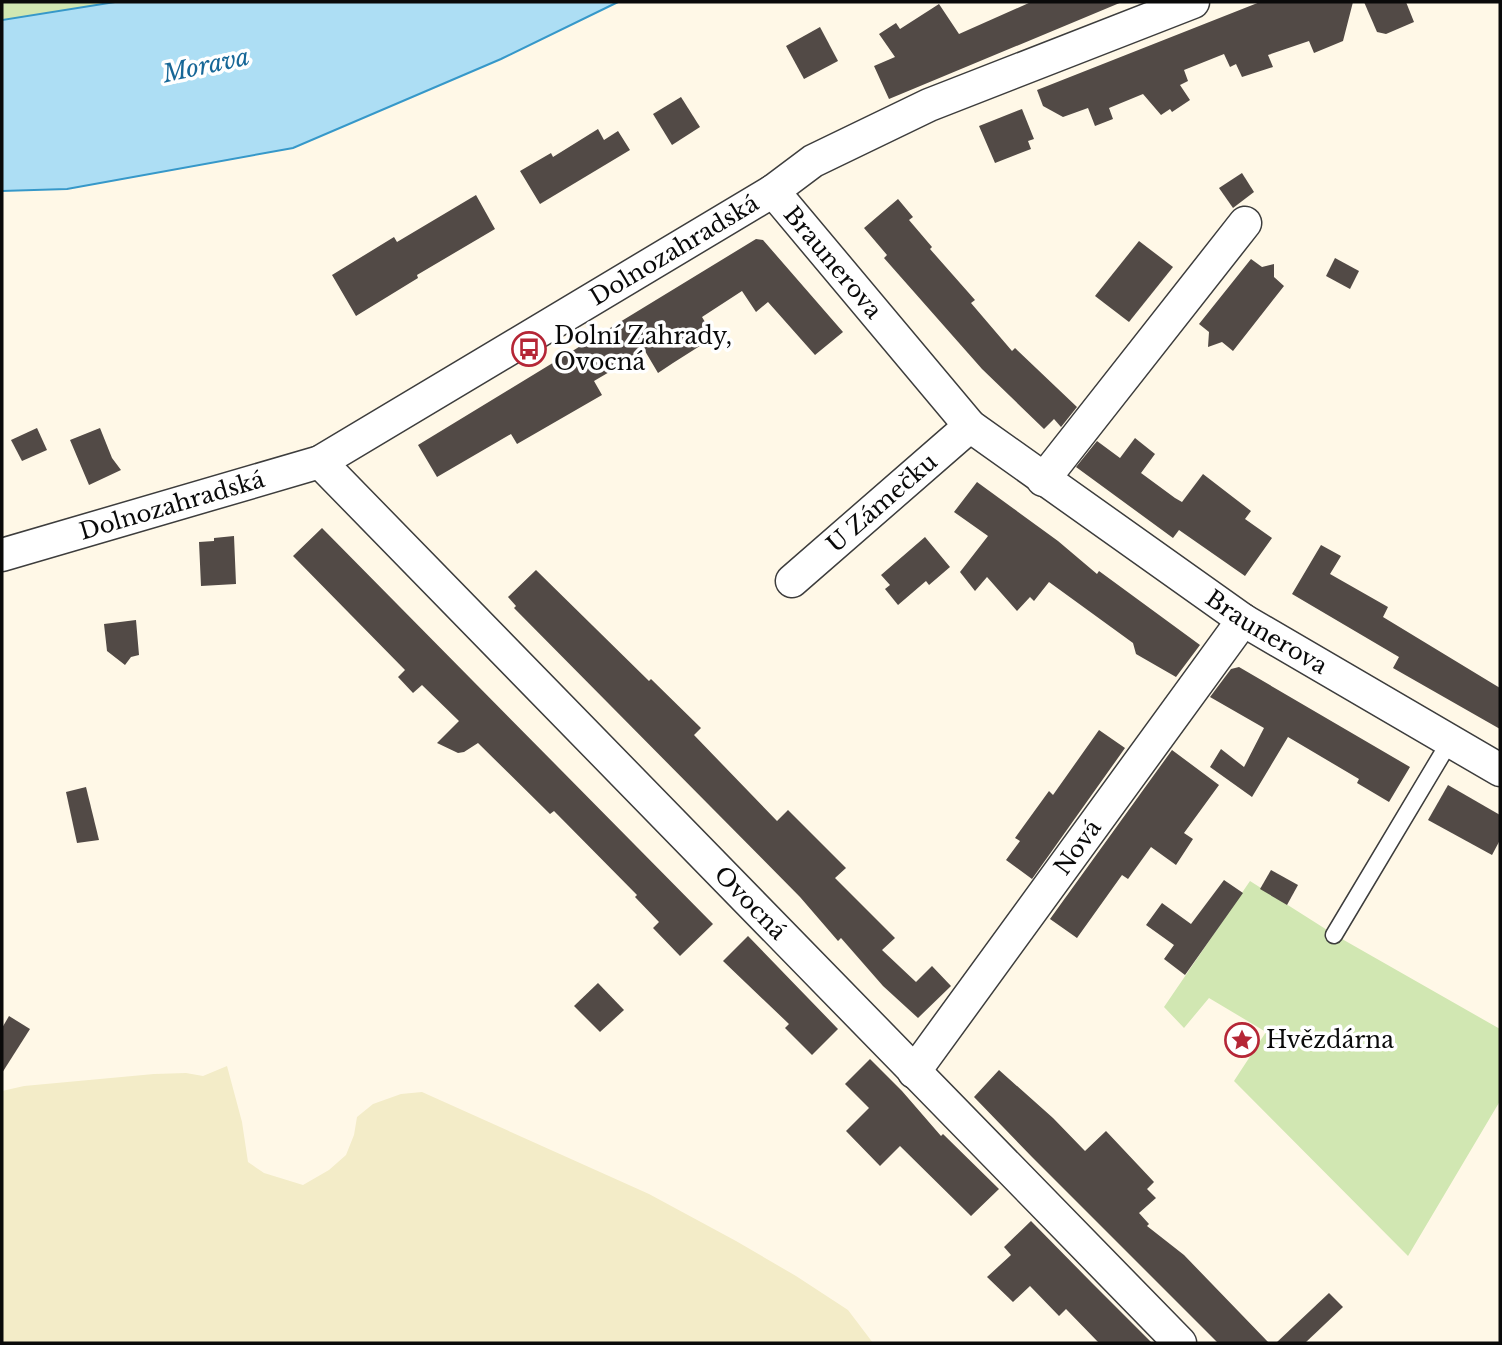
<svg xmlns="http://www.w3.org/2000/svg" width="1502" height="1345" font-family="'Libre Baskerville',serif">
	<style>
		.farmland { fill: #f3ecc8 }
		.green { fill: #d1e7b2 }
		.water { fill: #addef4; stroke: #3698c9; stroke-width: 2 }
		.building { fill: #524a46 }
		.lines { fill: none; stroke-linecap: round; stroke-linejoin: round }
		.lane-casing { stroke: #3d3d3d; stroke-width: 19 }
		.street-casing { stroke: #3d3d3d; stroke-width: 35 }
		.lane { stroke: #fff; stroke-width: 16 }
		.street { stroke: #fff; stroke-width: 32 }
		.labels { text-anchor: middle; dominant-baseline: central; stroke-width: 7; stroke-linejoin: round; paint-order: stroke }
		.street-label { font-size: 23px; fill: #0a0a0a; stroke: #fff }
		.poi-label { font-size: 23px; fill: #0a0a0a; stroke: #fff; text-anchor: start }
		.water-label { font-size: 24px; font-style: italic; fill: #176797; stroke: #fff }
	</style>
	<rect width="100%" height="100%" fill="#fff8e7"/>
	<path class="farmland" d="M 227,1066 L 242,1122 L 248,1162 L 264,1173 L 303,1185 L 329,1170 L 346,1155 L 354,1135 L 357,1117 L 373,1104 L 401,1094 L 422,1092 L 649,1194 L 736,1241 L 796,1276 L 848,1310 L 873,1343 L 2,1343 L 2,1091 L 24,1086 L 154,1074 L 186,1073 L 203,1076 Z"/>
	<g class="green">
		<path d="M 2,2 L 115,2 L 2,20 Z"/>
		<path d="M 1250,881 L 1335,935 L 1500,1029 L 1500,1101 L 1408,1256 L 1234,1081 L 1266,1032 L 1209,998 L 1184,1028 L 1164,1007 Z"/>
	</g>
	<path class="water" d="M 115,2 L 618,2 L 501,59 L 293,148 L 67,189 L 2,191 L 2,20 Z"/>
	<g class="building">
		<path d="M 1031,2 L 1122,2 L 889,99 L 874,66 L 895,57 L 879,34 L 896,23 L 900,29 L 939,4 L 959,34 Z"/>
		<path d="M 1260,2 L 1353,2 L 1343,41 L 1314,53 L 1309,41 L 1268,55 L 1273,67 L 1242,77 L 1236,64 L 1230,67 L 1224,54 L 1184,70 L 1188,81 L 1180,85 L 1190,100 L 1172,112 L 1170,109 L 1161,115 L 1143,94 L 1109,108 L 1113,119 L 1095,126 L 1088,108 L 1063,117 L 1043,106 L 1037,90 Z"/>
		<path d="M 1364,2 L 1406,2 L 1414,22 L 1386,34 L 1377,32 Z"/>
		<path d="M 820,27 L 838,61 L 804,79 L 786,46 Z"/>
		<path d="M 681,97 L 700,127 L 672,145 L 653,114 Z"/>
		<path d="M 1022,109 L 1034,139 L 1028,141 L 1031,149 L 995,163 L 979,126 Z"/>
		<path d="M 598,129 L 604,140 L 618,131 L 630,150 L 540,204 L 520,171 L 551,153 L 553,157 Z"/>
		<path d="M 1242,173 L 1254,192 L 1233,208 L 1219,188 Z"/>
		<path d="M 476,195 L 495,229 L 417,275 L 418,278 L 356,316 L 332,275 L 394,237 L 397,242 Z"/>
		<path d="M 898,199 L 913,217 L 909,220 L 932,247 L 930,249 L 975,300 L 971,303 L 1012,351 L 1015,348 L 1077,407 L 1061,427 L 1054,419 L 1044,429 L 982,369 L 884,258 L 887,255 L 864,228 Z"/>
		<path d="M 756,239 L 763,240 L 843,332 L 815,355 L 768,302 L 756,312 L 742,291 L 702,317 L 714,337 L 673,363 L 658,373 L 645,351 L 594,381 L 602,395 L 517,444 L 511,434 L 437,477 L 418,445 Z"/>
		<path d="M 1139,241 L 1173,267 L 1129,322 L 1095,296 Z"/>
		<path d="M 1335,258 L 1359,271 L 1350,289 L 1326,276 Z"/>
		<path d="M 1251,259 L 1262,267 L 1274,264 L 1274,277 L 1284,286 L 1233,351 L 1222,342 L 1208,347 L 1209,332 L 1199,324 Z"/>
		<path d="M 37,428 L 47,450 L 22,461 L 11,440 Z"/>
		<path d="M 100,428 L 112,458 L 121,470 L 89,485 L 70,440 Z"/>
		<path d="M 1135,438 L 1155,454 L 1141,473 L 1175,498 L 1182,502 L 1203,474 L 1251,511 L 1245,519 L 1272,538 L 1245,576 L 1179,530 L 1173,538 L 1076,467 L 1097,441 L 1120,458 Z"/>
		<path d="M 977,482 L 1058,541 L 1097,574 L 1099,571 L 1200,645 L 1176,677 L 1136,654 L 1133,643 L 1049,582 L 1034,601 L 1030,597 L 1017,611 L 987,577 L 975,591 L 960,572 L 988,536 L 954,512 Z"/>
		<path d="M 322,528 L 713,924 L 680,956 L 653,928 L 659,922 L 635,897 L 637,895 L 554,811 L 550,814 L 478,743 L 464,752 L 458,753 L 437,743 L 459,721 L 422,685 L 413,693 L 398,677 L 405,670 L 293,556 Z"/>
		<path d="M 234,536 L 236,584 L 201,586 L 199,542 L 214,541 L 214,538 Z"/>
		<path d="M 925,537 L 950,567 L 929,585 L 926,581 L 898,605 L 885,589 L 890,585 L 881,575 Z"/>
		<path d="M 1321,545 L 1341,556 L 1330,574 L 1388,607 L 1383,617 L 1500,688 L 1500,729 L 1393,668 L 1399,657 L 1292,594 Z"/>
		<path d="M 536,570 L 649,681 L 651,679 L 701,728 L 694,735 L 777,821 L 788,810 L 846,868 L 835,878 L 895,938 L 882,950 L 916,982 L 932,966 L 951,986 L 918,1018 L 883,986 L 841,938 L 838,941 L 800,897 L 514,608 L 516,606 L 508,597 Z"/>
		<path d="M 136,620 L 139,655 L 131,657 L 125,665 L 107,651 L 104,624 Z"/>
		<path d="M 1239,667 L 1410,767 L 1389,802 L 1357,783 L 1359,779 L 1288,737 L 1252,797 L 1210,767 L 1221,749 L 1244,767 L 1264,728 L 1210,697 L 1231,669 Z"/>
		<path d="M 1099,730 L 1125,748 L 1032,879 L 1006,860 L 1020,841 L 1015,838 L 1049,791 L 1053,795 Z"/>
		<path d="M 1172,750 L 1219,785 L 1184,833 L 1193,839 L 1176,865 L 1151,847 L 1128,879 L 1122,875 L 1077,938 L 1050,919 Z"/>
		<path d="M 1448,785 L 1500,815 L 1500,840 L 1492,855 L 1428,820 Z"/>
		<path d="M 86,787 L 99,840 L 77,843 L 66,792 Z"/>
		<path d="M 1271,870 L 1298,885 L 1287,905 L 1260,889 Z"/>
		<path d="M 1224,880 L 1243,893 L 1185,975 L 1164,959 L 1174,945 L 1146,925 L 1162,903 L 1191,924 Z"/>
		<path d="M 748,936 L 838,1029 L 812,1055 L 785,1028 L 789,1024 L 723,961 Z"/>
		<path d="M 598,983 L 624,1010 L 600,1032 L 574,1006 Z"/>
		<path d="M 9,1016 L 30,1029 L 2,1073 L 2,1028 Z"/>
		<path d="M 870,1059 L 902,1091 L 941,1136 L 943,1134 L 999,1189 L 971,1216 L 900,1146 L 880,1166 L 846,1131 L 869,1108 L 845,1084 Z"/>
		<path d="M 999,1070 L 1053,1118 L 1085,1151 L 1106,1131 L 1154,1182 L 1147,1189 L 1156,1198 L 1139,1213 L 1149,1224 L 1147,1226 L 1184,1255 L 1269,1343 L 1218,1343 L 1032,1157 L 974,1097 Z"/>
		<path d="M 1031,1221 L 1092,1283 L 1152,1343 L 1099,1343 L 1066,1309 L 1059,1316 L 1030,1286 L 1013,1302 L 987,1277 L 1011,1255 L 1004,1247 Z"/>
		<path d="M 1329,1293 L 1343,1307 L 1305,1343 L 1276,1343 Z"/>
	</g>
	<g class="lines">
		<g class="lane-casing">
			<path id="lane" d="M 1334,935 L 1450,741"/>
		</g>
		<g class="street-casing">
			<g id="street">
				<path id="s1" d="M 773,191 L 970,426 L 1243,620 L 1500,770"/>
				<path id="s2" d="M 320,462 L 1180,1343"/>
				<path d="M 1043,480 L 1245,223"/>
				<path id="s3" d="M 2,555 L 320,462 L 773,191 L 813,161 L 929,105 L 1193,2"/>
				<path id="s4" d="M 792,581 L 970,426"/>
				<path id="s5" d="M 914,1072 L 1243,620"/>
			</g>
		</g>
		<use href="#lane" class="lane"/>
		<use href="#street" class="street"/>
	</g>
	<defs>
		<g id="bus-ring" transform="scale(1.75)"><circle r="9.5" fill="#fff" stroke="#b52636" stroke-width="1.5"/><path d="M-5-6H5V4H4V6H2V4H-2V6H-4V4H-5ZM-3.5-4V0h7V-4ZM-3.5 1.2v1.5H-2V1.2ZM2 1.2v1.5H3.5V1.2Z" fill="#b52636"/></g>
		<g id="sight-ring" transform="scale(1.75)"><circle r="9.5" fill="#fff" stroke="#b52636" stroke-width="1.5"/><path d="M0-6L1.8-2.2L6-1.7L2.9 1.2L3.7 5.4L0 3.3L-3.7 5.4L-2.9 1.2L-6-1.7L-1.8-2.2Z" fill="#b52636"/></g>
	</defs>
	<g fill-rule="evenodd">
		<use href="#bus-ring" x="529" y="349"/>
		<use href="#sight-ring" x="1242" y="1040"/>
	</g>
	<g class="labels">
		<g class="street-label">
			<text stroke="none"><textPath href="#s3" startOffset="744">Dolnozahradská</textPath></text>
			<text stroke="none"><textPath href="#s1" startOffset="93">Braunerova</textPath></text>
			<text stroke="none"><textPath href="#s4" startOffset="119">U Zámečku</textPath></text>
			<text stroke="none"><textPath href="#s3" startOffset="177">Dolnozahradská</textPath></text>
			<text stroke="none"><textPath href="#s1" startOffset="668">Braunerova</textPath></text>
			<text stroke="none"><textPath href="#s5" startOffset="278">Nová</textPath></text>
			<text stroke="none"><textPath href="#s2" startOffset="616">Ovocná</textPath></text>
		</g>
		<g class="poi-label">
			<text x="554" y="336">Dolní Zahrady,<tspan x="554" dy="26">Ovocná</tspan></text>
			<text x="1266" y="1040">Hvězdárna</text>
		</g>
		<g class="water-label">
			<text transform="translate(206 65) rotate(-12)">Morava</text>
		</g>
	</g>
	<rect width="1502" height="1345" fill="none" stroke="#0a0a0a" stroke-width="7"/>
</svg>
